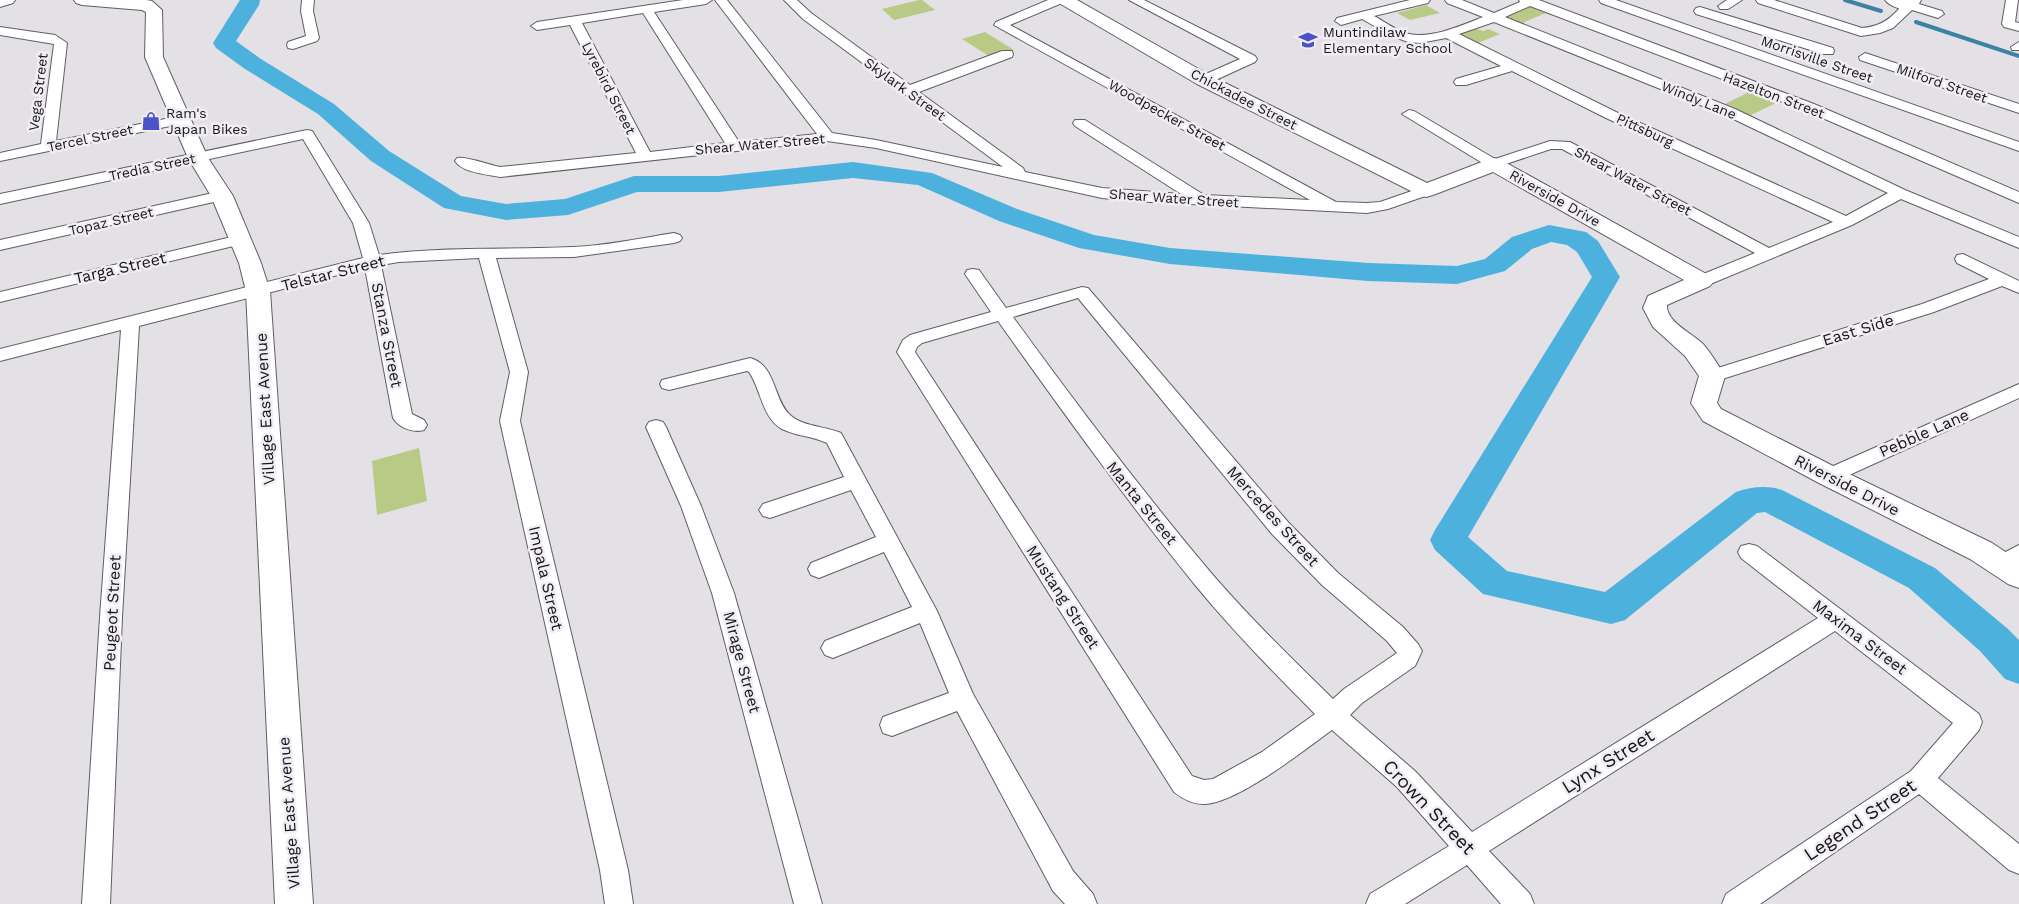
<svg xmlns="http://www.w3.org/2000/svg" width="2019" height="904" font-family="'Work Sans',sans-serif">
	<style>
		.green { fill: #b9ca86 }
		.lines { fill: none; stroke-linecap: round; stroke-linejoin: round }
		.stream { stroke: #3c82a2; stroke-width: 4 }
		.river { fill: #4db1dd; fill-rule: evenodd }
		.street-casing { stroke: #615e63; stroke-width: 2 }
		.secondary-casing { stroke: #615e63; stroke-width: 2 }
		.street { fill: #fff; fill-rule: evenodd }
		.secondary { fill: #fff; fill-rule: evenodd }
		.labels { text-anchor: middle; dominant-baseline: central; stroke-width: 5; stroke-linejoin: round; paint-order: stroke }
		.far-poi-label { font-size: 14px; fill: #161517; stroke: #f1edf4; text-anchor: start }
		.far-street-label { font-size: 14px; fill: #161517; stroke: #f1edf4 }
		.street-label { font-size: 16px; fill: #161517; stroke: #f1edf4 }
		.near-street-label { font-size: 19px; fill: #161517; stroke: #f1edf4 }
	</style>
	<rect width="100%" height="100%" fill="#e3e0e6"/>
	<g class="green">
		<path d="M 919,0 L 922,0 L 935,10 L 894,20 L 882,9 Z"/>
		<path d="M 1426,5 L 1440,13 L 1410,20 L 1397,13 Z"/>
		<path d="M 1530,7 L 1546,13 L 1520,24 L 1502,18 Z"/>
		<path d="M 1474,28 L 1483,31 L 1488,29 L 1500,34 L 1473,45 L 1454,35 Z"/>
		<path d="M 985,32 L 1014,50 L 992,58 L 962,39 Z"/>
		<path d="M 1755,89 L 1782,100 L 1749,116 L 1723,105 Z"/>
		<path d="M 419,448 L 427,501 L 377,515 L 372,461 Z"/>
	</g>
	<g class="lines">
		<g class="stream">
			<path d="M 1845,0 L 1881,11"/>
			<path d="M 1916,22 L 2019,56"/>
		</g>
		<path class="river" d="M 240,0 L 260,0 L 259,5 L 236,41 L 261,59 L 334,104 L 389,151 L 461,196 L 506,204 L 565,199 L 634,176 L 719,176 L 853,162 L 932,173 L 1017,209 L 1094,235 L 1170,248 L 1368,263 L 1457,266 L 1485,259 L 1512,237 L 1549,225 L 1586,232 L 1598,241 L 1620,277 L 1468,537 L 1507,571 L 1605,592 L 1736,492 C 1752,487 1766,485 1782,490 L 1935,568 L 2008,629 L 2019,640 L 2019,684 L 2005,679 L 1980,651 L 1909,588 L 1765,512 L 1757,513 L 1625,620 L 1611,624 L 1483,594 L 1435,550 L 1430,540 L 1435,530 L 1592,277 L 1577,252 L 1567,245 L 1551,242 L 1532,249 L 1505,271 L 1457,284 L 1368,281 L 1170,264 L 1079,248 L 999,221 L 918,185 L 853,178 L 719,192 L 637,192 L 568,215 L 506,220 L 444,208 L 371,161 L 318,114 L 245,69 L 216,48 L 213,43 Z"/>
		<g class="street-casing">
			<g id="street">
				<path d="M 302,0 L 314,0 L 313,11 L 319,38 L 317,41 L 293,49 L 288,48 L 287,45 L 288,42 L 306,36 L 301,11 Z"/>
				<path d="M 683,0 L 712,0 L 706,4 L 654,12 L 739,142 L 817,134 L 715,0 L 727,0 L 832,133 L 876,140 L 1003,167 L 803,19 L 784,0 L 797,0 L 811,13 L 910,85 L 1002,51 L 1012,51 L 1013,54 L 1012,57 L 919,92 L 1023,168 L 1025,172 L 1102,188 L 1181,194 L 1075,126 L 1073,123 L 1075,120 L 1085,120 L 1204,195 L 1310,200 L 994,25 L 996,22 L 1048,0 L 1064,0 L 1062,3 L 1010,25 L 1336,202 L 1367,203 L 1380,202 L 1426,186 L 1431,188 L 1434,191 L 1431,194 L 1388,209 L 1367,213 L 1132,201 L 1102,198 L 876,148 L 827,141 L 500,177 C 486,174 463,173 455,161 L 457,158 C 466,156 489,165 500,167 L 636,153 L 570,25 L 537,30 L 531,26 L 537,22 ZM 643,13 L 725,143 L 650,152 L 582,23 Z"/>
				<path d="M 1129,0 L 1144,0 L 1255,56 L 1257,59 L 1255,62 L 1209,83 L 1199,83 L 1197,80 L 1199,77 L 1240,59 Z"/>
				<path d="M 1410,0 L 1430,0 L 1428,3 L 1374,16 C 1385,22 1397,31 1409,34 C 1431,39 1463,25 1483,17 L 1447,3 L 1445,0 L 1462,0 L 1494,13 L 1520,2 L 1519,0 L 1539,0 L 1814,104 L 2019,192 L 2019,203 L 1804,110 L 1530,6 L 1505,17 L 1735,109 L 1905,190 L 2019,237 L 2019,248 L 1901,199 L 1852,225 L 1708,285 L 1696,285 L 1694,281 L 1696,277 L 1755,253 L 1562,149 L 1551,149 L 1494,168 L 1489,167 L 1402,114 L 1409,110 L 1414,111 L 1495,159 L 1550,141 L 1570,142 L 1769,248 L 1833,222 L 1606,118 L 1512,71 L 1466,85 L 1456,85 L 1454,82 L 1456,79 L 1501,66 L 1446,38 L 1420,43 L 1408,42 L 1392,36 L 1362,19 L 1341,25 L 1335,21 L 1337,18 ZM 1494,22 L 1725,115 L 1888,193 L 1846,216 L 1616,112 L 1459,34 Z"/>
				<path d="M 1599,0 L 1616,0 L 2019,142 L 2019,151 L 1601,3 Z"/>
				<path d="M 1727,0 L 1742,0 L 1728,9 L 1720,9 L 1718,6 Z"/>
				<path d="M 1756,0 L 1774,0 L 1862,28 C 1876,27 1887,22 1897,11 C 1901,7 1903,3 1909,1 L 1942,11 L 1944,14 L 1938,18 L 1912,10 L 1893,28 L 1880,33 L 1861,36 L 1758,3 Z"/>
				<path d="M 2006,0 L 2018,0 L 2015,22 L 2019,23 L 2019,31 L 2004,27 L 2002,24 Z"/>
				<path d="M 1700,7 L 1833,48 L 1834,51 L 1833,54 L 1823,54 L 1696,14 L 1694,11 L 1696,8 Z"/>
				<path d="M 0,27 L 55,35 L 67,43 L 56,141 L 180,116 L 185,117 L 187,120 L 185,123 L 180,124 L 0,161 L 0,153 L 41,144 L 54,44 L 0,35 Z"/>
				<path d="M 2019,42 L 2019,50 L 2012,50 L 2011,47 Z"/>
				<path d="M 1865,53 L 2019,104 L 2019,113 L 1860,60 L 1859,57 Z"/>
				<path d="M 307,130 L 312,131 L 314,134 L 369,223 L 379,255 C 443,246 508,250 572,247 C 606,246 641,238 674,233 L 680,235 L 682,238 L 680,241 L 674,243 L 574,257 L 496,258 L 528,372 L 520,421 L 628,870 L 633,904 L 605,904 L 600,870 L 500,421 L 510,372 L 479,258 L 399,262 L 381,265 L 412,414 L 424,420 L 427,425 L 424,430 C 413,433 399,428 393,418 L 365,268 L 139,326 L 122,617 L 110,904 L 82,904 L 100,617 L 121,330 L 0,361 L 0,349 L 363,258 L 353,223 L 303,139 L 0,204 L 0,194 Z"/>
				<path d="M 222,191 L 227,193 L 230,196 L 227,199 L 0,250 L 0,240 Z"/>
				<path d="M 240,235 L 246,237 L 248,240 L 246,243 L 0,302 L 0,292 Z"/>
				<path d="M 1963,254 L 2019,281 L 2019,293 L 2002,286 L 1934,312 L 1719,380 L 1712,382 L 1705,380 L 1703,376 L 1705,372 L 1922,304 L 1989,279 L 1957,263 L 1955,259 L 1957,255 Z"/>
				<path d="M 973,269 L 979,270 L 1006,308 L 1082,287 L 1088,288 L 1288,522 L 1338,573 L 1403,627 L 1418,644 L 1422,651 L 1415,666 L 1362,703 L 1350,715 L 1415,771 L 1472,832 L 1818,618 L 1741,558 L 1738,552 L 1741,546 L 1749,544 L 1757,546 L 1979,714 L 1982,722 L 1979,730 L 1938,778 L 2019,844 L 2019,874 L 2009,870 L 1919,794 L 1760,904 L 1722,904 L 1726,894 L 1911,771 L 1953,723 L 1835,631 L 1489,851 L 1530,894 L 1534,904 L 1501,904 L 1467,865 L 1405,904 L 1366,904 L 1370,894 L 1449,846 L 1397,787 L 1332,730 C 1303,751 1240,801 1206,804 C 1194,805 1183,799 1174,792 L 897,352 L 903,340 L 910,335 L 991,312 L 965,274 L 967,270 ZM 1078,298 L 1272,534 L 1322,585 L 1387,641 L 1397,653 L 1344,689 L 1333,699 C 1292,659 1250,618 1212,574 C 1142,491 1077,405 1013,317 ZM 998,321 C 1062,411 1126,500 1196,586 C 1233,631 1274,673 1315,714 L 1262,752 L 1213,779 L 1204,780 L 1192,776 L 915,352 L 917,347 L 922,343 Z"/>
				<path d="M 750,358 C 776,365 773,398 789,414 C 802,427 825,426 841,433 L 937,611 L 973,694 L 1073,871 L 1093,894 L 1097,904 L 1065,904 L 1053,891 L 957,711 L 892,736 L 883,733 L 880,725 L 883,717 L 949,693 L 920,623 L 833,658 L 825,655 L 821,648 L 825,641 L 912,607 L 884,552 L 819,578 L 811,575 L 808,569 L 811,563 L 876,537 L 851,490 L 770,518 L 763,516 L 759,510 L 763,504 L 844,477 L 827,443 C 812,436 796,436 782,429 C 762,418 761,389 749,372 L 747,371 L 669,390 L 662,388 L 660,384 L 662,380 Z"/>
				<path d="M 2019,384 L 2019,398 L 1836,481 L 1829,483 L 1822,481 L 1819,476 L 1822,471 Z"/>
				<path d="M 656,420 L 663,422 L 666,427 L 701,506 L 734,593 L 822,904 L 794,904 L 712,593 L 681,506 L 646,427 L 649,422 Z"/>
				<path d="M 2019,545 L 2019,564 L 2002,573 L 1994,570 L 1991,564 L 1994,558 Z"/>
			</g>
		</g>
		<g class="secondary-casing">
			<g id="secondary">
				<path d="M 0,0 L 15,0 L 13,3 L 0,7 Z"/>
				<path d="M 74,0 L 146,0 L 152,1 L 162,10 L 163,57 L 208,158 L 233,196 L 261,263 L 270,291 L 313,904 L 275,904 L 246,291 L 239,263 L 211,196 L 188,158 L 145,57 L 146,12 L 142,10 L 82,5 L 76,3 Z"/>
				<path d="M 1057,0 L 1077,0 L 1211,76 L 1427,183 L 1487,160 L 1494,158 L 1501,160 L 1710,276 L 1714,281 L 1710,286 L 1667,305 C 1666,322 1692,333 1703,344 C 1711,353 1718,365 1725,376 L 1717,403 L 1721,409 L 1839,469 L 1992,543 L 2019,561 L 2019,588 L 2008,584 L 1970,559 L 1819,483 L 1703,421 L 1691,403 L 1699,376 L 1685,356 L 1653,327 L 1643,308 L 1648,296 L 1684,280 L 1493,172 L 1433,195 L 1426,197 L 1419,195 L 1197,84 L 1059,3 Z"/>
				<path d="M 1885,0 L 1921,0 C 1919,4 1917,8 1912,9 C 1905,12 1889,6 1885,0 Z"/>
			</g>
		</g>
		<use href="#street" class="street"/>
		<use href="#secondary" class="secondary"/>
	</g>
	<defs>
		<g id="school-bare" transform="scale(1.5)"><path d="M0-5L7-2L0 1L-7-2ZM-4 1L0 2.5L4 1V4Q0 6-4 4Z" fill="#4c52c8" stroke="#f1edf4" stroke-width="2.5" paint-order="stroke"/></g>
		<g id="shop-bare" transform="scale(1.5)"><path d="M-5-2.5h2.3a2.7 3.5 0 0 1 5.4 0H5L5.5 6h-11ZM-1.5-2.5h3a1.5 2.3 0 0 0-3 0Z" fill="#4c52c8" stroke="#f1edf4" stroke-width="2.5" paint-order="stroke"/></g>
	</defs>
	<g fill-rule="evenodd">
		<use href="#school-bare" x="1308" y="40"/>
		<use href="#shop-bare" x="151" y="121"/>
	</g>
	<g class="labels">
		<g class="far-poi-label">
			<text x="1323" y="32">Muntindilaw<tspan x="1323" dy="16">Elementary School</tspan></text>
			<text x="166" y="113">Ram's<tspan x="166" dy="16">Japan Bikes</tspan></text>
		</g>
		<g class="far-street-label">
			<text transform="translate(1817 59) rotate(19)">Morrisville Street</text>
			<text transform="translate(1942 83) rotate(19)">Milford Street</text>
			<text transform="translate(609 88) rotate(63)">Lyrebird Street</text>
			<text transform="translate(905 89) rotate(36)">Skylark Street</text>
			<text transform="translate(38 92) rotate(-83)">Vega Street</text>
			<text transform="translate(1774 95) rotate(21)">Hazelton Street</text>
			<text transform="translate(1244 99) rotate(27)">Chickadee Street</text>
			<text transform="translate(1699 100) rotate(22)">Windy Lane</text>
			<text transform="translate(1167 115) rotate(29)">Woodpecker Street</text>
			<text transform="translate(1645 130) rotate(25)">Pittsburg</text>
			<text transform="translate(90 138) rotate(-12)">Tercel Street</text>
			<text transform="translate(760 144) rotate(-5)">Shear Water Street</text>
			<text transform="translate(152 167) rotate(-12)">Tredia Street</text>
			<text transform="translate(1633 181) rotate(28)">Shear Water Street</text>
			<text transform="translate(1174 198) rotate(4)">Shear Water Street</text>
			<text transform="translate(1555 198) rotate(29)">Riverside Drive</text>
			<text transform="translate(111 221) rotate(-13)">Topaz Street</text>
		</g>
		<g class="street-label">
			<text transform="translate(120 268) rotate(-13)">Targa Street</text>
			<text transform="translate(333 273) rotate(-14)">Telstar Street</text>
			<text transform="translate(1858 330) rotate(-17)">East Side</text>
			<text transform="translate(387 335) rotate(79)">Stanza Street</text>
			<text transform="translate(265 409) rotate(-93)">Village East Avenue</text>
			<text transform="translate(1924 433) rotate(-24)">Pebble Lane</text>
			<text transform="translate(1847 485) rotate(27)">Riverside Drive</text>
			<text transform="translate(1142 503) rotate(51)">Manta Street</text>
			<text transform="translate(1273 516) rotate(48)">Mercedes Street</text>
			<text transform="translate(546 578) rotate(77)">Impala Street</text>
			<text transform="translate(1063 597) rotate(57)">Mustang Street</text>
			<text transform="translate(112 613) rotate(-87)">Peugeot Street</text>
			<text transform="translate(1860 637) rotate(37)">Maxima Street</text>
			<text transform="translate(742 662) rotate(75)">Mirage Street</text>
			<text transform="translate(289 813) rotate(-94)">Village East Avenue</text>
		</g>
		<g class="near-street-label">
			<text transform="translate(1608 761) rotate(-32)">Lynx Street</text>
			<text transform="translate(1429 807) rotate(46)">Crown Street</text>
			<text transform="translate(1860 820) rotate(-34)">Legend Street</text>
		</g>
	</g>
</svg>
